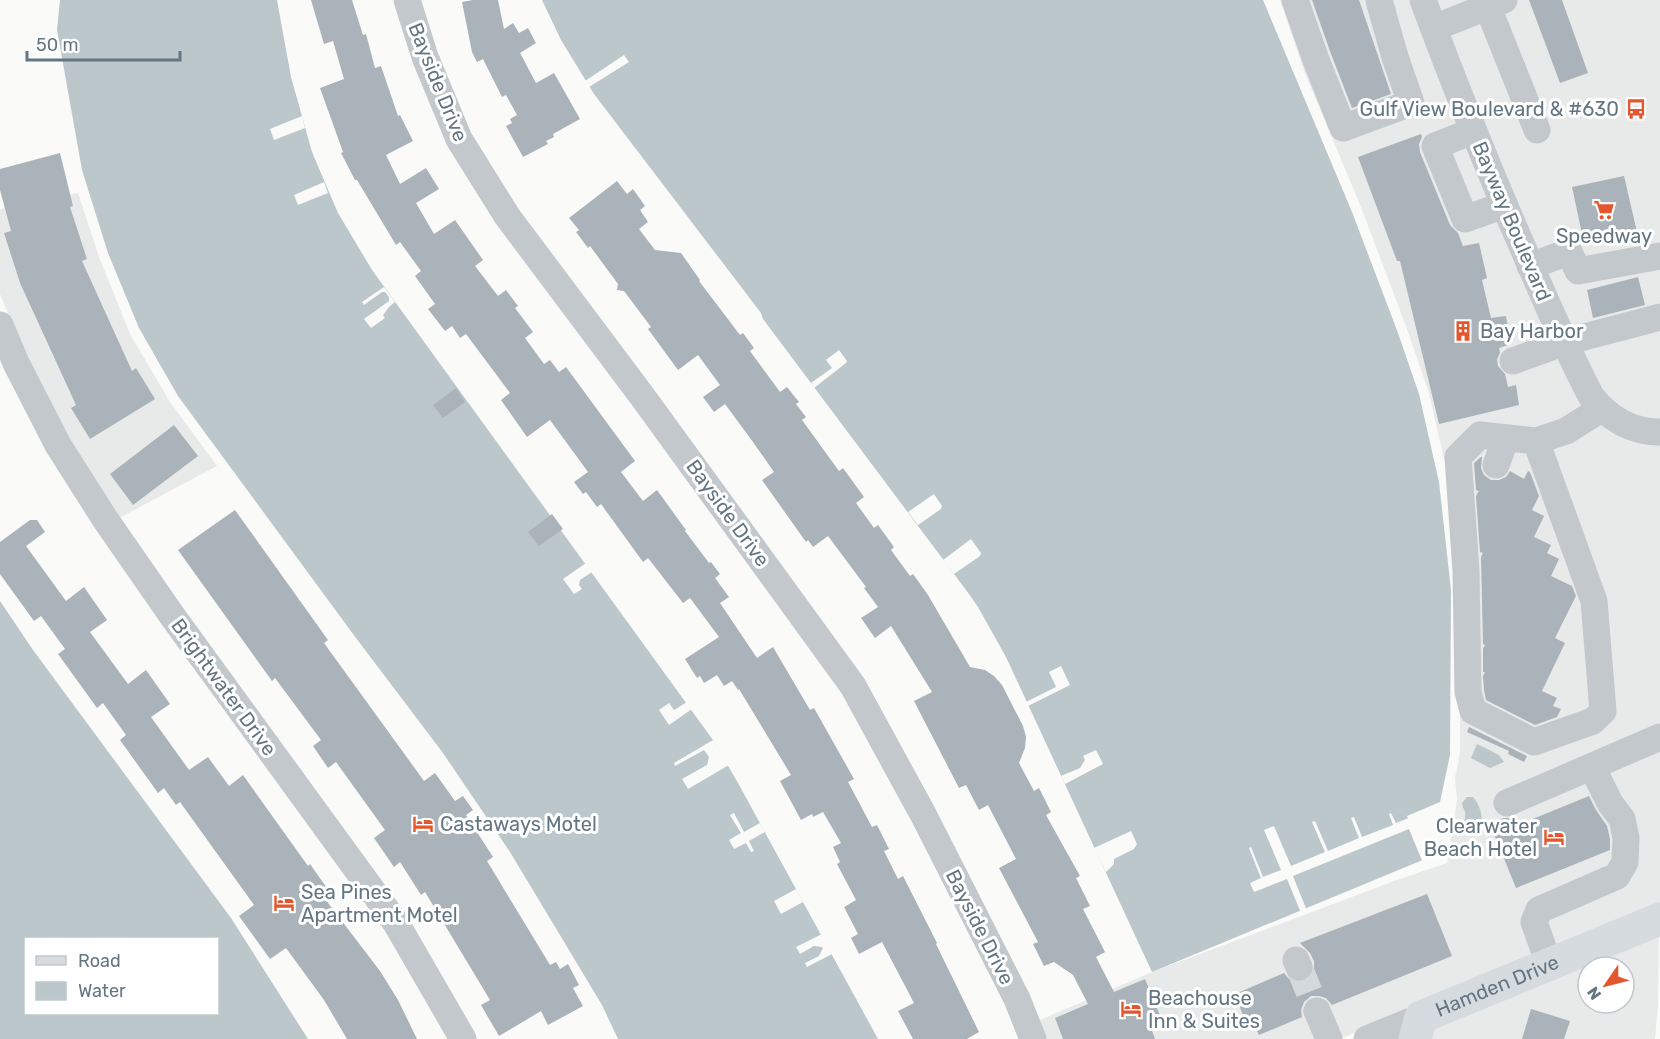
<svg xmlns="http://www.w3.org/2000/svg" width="1660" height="1039" font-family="Rubik,sans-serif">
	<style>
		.built { fill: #e8e9e9; fill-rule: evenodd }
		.water { fill: #bbc7cb; fill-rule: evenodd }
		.pier { fill: #fafaf8 }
		.building { fill: #aab3b9 }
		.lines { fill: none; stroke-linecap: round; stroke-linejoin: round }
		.minor-tunnel { stroke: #d5d9db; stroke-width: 27; stroke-dasharray: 27 14; stroke-linecap: butt }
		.minor { stroke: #c3c8cc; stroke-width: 27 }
		.major { stroke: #d6dbdf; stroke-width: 33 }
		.labels { text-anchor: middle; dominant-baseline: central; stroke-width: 6; stroke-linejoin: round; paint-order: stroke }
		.street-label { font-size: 20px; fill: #657683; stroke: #fff }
		.poi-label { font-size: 20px; fill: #657683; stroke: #fff; text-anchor: start }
	</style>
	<rect width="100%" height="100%" fill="#fafaf8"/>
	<g class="built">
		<path d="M 1280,0 L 1411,0 L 1570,382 L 1660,443 L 1660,908 L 1339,1039 L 1047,1039 L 1040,1020 L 1152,972 L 1394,881 L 1447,863 L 1457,800 L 1455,778 L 1460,753 L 1460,589 L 1449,480 L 1428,390 L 1407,329 L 1361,207 L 1304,71 Z"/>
		<path d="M 1436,0 L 1660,0 L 1660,421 L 1632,415 L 1610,401 L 1591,370 L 1510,188 Z"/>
		<path d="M 78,193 L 99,257 L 130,334 L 170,402 L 217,466 L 119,518 L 68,439 L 26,358 L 0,294 L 0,209 Z"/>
		<path d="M 1659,931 L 1658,1006 L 1655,1039 L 1426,1039 L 1430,1024 ZM 1588,967 L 1624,967 L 1624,1003 L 1588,1003 Z"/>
	</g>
	<g class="water">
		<path d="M 60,0 L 277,0 L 291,77 L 312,152 L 338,213 L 372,270 L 713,740 L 738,783 L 878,1039 L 618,1039 L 602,1005 L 510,852 L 443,753 L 356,638 L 178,396 L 139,328 L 108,253 L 82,170 L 57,30 Z"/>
		<path d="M 542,0 L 1263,0 L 1352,212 L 1398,333 L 1419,394 L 1439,482 L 1451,590 L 1450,755 L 1440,802 L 1407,816 L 1425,859 L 1152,972 L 1006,657 L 978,607 L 969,594 L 763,319 L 761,313 L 594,94 L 561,40 Z"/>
		<path d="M 0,601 L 33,650 L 231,918 L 308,1039 L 0,1039 ZM 26,938 L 218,938 L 218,1014 L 26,1014 Z"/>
		<path d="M 1477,744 L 1499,755 L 1504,762 L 1490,768 L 1471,758 Z"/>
		<path d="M 1467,797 L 1473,797 C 1481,806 1487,825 1475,833 L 1470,834 C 1457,827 1467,822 1465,812 C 1464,809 1462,806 1462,803 Z"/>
	</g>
	<g class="pier">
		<path d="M 624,55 L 629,62 L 589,87 L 585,81 Z"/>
		<path d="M 302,116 L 305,128 L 274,140 L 270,129 Z"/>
		<path d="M 324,182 L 328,193 L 298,205 L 294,195 Z"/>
		<path d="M 384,287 L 395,302 L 389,307 L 383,315 L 385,318 L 371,328 L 364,319 L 389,301 L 389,297 L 385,292 L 382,292 L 364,305 L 362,302 Z"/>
		<path d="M 839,350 L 847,361 L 846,363 L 814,388 L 811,383 L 832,368 L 826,360 Z"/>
		<path d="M 934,494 L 942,506 L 941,509 L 918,525 L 908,512 Z"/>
		<path d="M 971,539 L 981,553 L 980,556 L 954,574 L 943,560 Z"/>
		<path d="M 586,563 L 592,572 L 580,580 L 579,585 L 582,589 L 574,594 L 563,579 Z"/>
		<path d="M 1061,666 L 1070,685 L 1028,706 L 1026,702 L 1056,687 L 1049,672 Z"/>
		<path d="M 687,702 L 692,709 L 669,725 L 659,710 L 669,703 L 674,710 Z"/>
		<path d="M 713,740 L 729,765 L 688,789 L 682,779 L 707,765 L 709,757 L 704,750 L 675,766 L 674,763 Z"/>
		<path d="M 1096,750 L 1103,764 L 1065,784 L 1061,776 L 1080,768 L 1085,760 L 1083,756 Z"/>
		<path d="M 1432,809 L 1411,818 L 1428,858 L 1426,861 L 1423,863 L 1409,829 L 1293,876 L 1307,911 L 1301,913 L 1287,879 L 1254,892 L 1250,883 L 1261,878 L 1249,848 L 1251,847 L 1263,877 L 1281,870 L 1264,830 L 1274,826 L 1291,866 L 1325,852 L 1312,822 L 1315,821 L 1328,851 L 1359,838 L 1351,818 L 1354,817 L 1362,837 L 1393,825 L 1389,814 L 1391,813 L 1396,823 Z"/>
		<path d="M 734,813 L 744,832 L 760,823 L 765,832 L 749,841 L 754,851 L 751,852 L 746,843 L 734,849 L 729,840 L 741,833 L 730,815 Z"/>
		<path d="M 1131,831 L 1137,844 L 1134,849 L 1114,859 L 1114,864 L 1106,872 L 1094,848 Z"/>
		<path d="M 796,889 L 803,902 L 781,914 L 774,901 Z"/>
		<path d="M 822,934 L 832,954 L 807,967 L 805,963 L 819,956 L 823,948 L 822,947 L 814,946 L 800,954 L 796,947 Z"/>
	</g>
	<g class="building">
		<path d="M 311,0 L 352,0 L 363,35 L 366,34 L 375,68 L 381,66 L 398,116 L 400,115 L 413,141 L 386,155 L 400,184 L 426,168 L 439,189 L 416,203 L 434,234 L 455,220 L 483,260 L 475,266 L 498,296 L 506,290 L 518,306 L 515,308 L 533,332 L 525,338 L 544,364 L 550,360 L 559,372 L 566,367 L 635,461 L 621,472 L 643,501 L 657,490 L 678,519 L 686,530 L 685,531 L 709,563 L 711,562 L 720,574 L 715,578 L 729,597 L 720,603 L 757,658 L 773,647 L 810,710 L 814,708 L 854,779 L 848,782 L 872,827 L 877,825 L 889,849 L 884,851 L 898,879 L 903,876 L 937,943 L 936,944 L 979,1032 L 967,1039 L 913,1039 L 898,1011 L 914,1003 L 882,942 L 859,954 L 851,938 L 858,934 L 844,907 L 856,900 L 837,864 L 840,862 L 833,847 L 841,843 L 823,812 L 813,817 L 812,814 L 801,820 L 780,781 L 791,775 L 739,689 L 738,690 L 732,681 L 724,686 L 717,675 L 704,683 L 700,676 L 697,678 L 685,659 L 719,637 L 690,598 L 683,603 L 648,558 L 643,562 L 601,504 L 597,507 L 586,492 L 583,494 L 574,482 L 588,472 L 550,420 L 527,437 L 501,400 L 510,393 L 466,334 L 460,338 L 452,326 L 445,331 L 428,309 L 435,304 L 415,276 L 421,271 L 400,242 L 396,245 L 357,180 L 355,180 L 341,153 L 343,152 L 320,88 L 344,79 L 333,41 L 324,44 Z"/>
		<path d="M 473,0 L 498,0 L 504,29 L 513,23 L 519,33 L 528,28 L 536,43 L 520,53 L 536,83 L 554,73 L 580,119 L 553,134 L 554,137 L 546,141 L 548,144 L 523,157 L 506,126 L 512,123 L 510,119 L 517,115 L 506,95 L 502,97 L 483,59 L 477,62 L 472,52 L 462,2 Z"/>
		<path d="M 1312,0 L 1359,0 L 1391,94 L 1352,108 L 1331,54 Z"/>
		<path d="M 1529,0 L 1562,0 L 1588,73 L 1560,83 Z"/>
		<path d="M 1421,134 L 1422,137 L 1419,144 L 1420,152 L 1450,225 L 1458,233 L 1463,246 L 1479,243 L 1487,278 L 1482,280 L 1491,318 L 1506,316 L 1511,344 L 1499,348 L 1500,353 L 1497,359 L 1498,366 L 1505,374 L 1508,387 L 1516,385 L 1519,405 L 1439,424 L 1400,261 L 1397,261 L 1358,157 Z"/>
		<path d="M 60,153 L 73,206 L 70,207 L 87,259 L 82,261 L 132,371 L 136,368 L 155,399 L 90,439 L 71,408 L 76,405 L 20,283 L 4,233 L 11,231 L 0,190 L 0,169 Z"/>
		<path d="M 1624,176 L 1637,232 L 1584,243 L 1572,187 Z"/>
		<path d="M 617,181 L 627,194 L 633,189 L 645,206 L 640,210 L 648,222 L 639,229 L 655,250 L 681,253 L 700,280 L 699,281 L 740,335 L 743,333 L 754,348 L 750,351 L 780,392 L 787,387 L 799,402 L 796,404 L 806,417 L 802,420 L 839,471 L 843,468 L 864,497 L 856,503 L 874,528 L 878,525 L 894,547 L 891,550 L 910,576 L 913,574 L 928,595 L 970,667 L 985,670 L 994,676 L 1002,685 L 1023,726 L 1026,737 L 1025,748 L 1019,763 L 1034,791 L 1039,788 L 1051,812 L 1046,815 L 1080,876 L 1076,878 L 1090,906 L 1083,909 L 1105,952 L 1096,957 L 1114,992 L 1145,979 L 1162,1020 L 1150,1025 L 1155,1039 L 1063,1039 L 1055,1018 L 1088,1004 L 1073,975 L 1054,962 L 1044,966 L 1033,944 L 1038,942 L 999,868 L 1016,859 L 988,805 L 979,810 L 966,785 L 959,788 L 914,701 L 932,692 L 891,626 L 875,638 L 861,618 L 878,607 L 864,588 L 866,587 L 828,536 L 813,547 L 808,540 L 806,542 L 762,480 L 774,472 L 753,442 L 725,404 L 714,412 L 703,397 L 720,385 L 698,355 L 678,370 L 648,329 L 651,327 L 624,291 L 617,290 L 618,284 L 590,246 L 588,248 L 576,232 L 579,230 L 569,218 Z"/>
		<path d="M 1638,277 L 1645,305 L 1593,318 L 1587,290 Z"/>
		<path d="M 456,388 L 465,402 L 443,418 L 433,405 Z"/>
		<path d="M 174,425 L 198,456 L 133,505 L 110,474 Z"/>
		<path d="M 1481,457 L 1482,457 L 1481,468 L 1484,475 L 1491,480 L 1499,480 L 1506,477 L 1510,471 L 1524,479 L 1528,471 L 1530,472 L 1539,496 L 1532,510 L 1544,516 L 1534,537 L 1551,545 L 1547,553 L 1559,559 L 1551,576 L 1572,586 L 1576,596 L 1555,638 L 1565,643 L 1542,691 L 1557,698 L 1553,706 L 1561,709 L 1557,717 L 1535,725 L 1486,700 L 1484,690 L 1483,676 L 1485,672 L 1483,672 L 1483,649 L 1485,645 L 1483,644 L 1481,557 L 1483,553 L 1480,552 L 1476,496 L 1479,491 L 1476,490 L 1474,463 Z"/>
		<path d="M 235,510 L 328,640 L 324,643 L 424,781 L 435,773 L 455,801 L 463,796 L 473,810 L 466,815 L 493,857 L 487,861 L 550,965 L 556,962 L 560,969 L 568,964 L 579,985 L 573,988 L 583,1006 L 548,1025 L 541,1011 L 499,1036 L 481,1005 L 490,1000 L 425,892 L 421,895 L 400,862 L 394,867 L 374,838 L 385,830 L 336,762 L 328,768 L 313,746 L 321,740 L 275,678 L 272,681 L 178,550 Z"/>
		<path d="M 552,514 L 563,529 L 539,546 L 528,532 Z"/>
		<path d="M 30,520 L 37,520 L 45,532 L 26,546 L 66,601 L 84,587 L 107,620 L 90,632 L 128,684 L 146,670 L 170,704 L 151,717 L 189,770 L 208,757 L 229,786 L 243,775 L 308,866 L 310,864 L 329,891 L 322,895 L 380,971 L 398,1000 L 417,1039 L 347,1039 L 324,1000 L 286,948 L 270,959 L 239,916 L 254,905 L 180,802 L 176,805 L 164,788 L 158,793 L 120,740 L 126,735 L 103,703 L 97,708 L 58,654 L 65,649 L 41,616 L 34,621 L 0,574 L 0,542 Z"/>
		<path d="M 1469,727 L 1527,756 L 1524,762 L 1508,754 L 1509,751 L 1467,732 Z"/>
		<path d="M 1589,796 L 1596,810 L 1607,826 L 1610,839 L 1610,850 L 1516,888 L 1490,824 L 1504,818 L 1509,818 L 1513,827 Z"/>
		<path d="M 1427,894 L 1452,956 L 1332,1005 L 1326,998 L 1319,996 L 1311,996 L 1304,1002 L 1301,1010 L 1302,1017 L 1259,1035 L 1255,1027 L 1248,1029 L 1235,994 L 1284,973 L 1289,979 L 1297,982 L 1306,981 L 1312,976 L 1314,969 L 1314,961 L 1310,953 L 1300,943 Z"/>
		<path d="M 1531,1009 L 1570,1021 L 1564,1039 L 1522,1039 Z"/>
	</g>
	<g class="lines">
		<path class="minor-tunnel" d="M 1299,967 L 1317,1011"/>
		<g class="minor">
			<path d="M 407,0 L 425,57 L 459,139 L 507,216 L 642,396 L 853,686 L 924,816 L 1017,999 L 1033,1039"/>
			<path d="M 1295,0 L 1316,60 L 1343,128 L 1411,103 L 1395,57 L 1379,0"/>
			<path d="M 1423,0 C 1455,86 1489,171 1526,255 C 1546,302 1567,350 1591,396 C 1608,418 1632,432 1660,432"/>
			<path d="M 1485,0 L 1537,130"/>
			<path d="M 1434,28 L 1504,0"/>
			<path d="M 1473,131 L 1435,146 L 1465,219 L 1504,205"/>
			<path d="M 1530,266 L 1569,252 L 1578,271 L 1660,256"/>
			<path d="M 0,325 L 16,363 L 58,445 L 105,519 L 173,617 L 396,923 L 463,1039"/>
			<path d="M 1513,361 L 1565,342 L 1660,317"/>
			<path d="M 1536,441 L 1594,601 L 1603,711 L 1593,721 L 1534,742 L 1473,711 L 1468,692 L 1466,571 L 1458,457 L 1480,435 L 1536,441 L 1566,431 L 1601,409"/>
			<path d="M 1496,465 L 1506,438"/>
			<path d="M 1507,803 L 1660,737"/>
			<path d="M 1296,960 L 1299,967"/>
			<path d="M 1549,964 L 1534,922 L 1539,910 L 1617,876 L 1625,862 L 1626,838 L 1622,819 L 1610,803 L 1592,767"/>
			<path d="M 1317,1011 L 1329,1039"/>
			<path d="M 1367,1039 L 1421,1017"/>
		</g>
		<path class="major" id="s1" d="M 1415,1039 L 1421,1017 L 1660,919"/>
	</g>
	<defs>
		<g id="bus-bare" transform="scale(1.62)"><path d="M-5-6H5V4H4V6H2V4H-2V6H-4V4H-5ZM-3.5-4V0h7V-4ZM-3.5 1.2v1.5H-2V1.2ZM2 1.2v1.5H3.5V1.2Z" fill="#e4572e" stroke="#fff" stroke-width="2.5" paint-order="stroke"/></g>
		<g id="supermarket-bare" transform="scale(1.62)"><path d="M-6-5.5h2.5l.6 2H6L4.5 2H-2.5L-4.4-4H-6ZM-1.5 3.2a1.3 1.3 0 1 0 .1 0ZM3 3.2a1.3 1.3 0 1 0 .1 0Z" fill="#e4572e" stroke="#fff" stroke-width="2.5" paint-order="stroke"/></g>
		<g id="building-bare" transform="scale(1.62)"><path d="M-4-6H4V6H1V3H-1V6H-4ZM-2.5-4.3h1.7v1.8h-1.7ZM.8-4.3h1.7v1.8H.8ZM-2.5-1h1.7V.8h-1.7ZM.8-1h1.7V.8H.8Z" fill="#e4572e" stroke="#fff" stroke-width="2.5" paint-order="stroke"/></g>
		<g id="hotel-bare" transform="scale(1.62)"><path d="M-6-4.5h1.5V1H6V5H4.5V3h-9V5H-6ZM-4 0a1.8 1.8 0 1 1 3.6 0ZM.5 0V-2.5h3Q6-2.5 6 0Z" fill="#e4572e" stroke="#fff" stroke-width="2.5" paint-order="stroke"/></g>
	</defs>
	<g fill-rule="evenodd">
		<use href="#bus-bare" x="1636" y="109"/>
		<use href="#supermarket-bare" x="1604" y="210"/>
		<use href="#building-bare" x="1463" y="331"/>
		<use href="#hotel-bare" x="423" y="824"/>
		<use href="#hotel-bare" x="1554" y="837"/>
		<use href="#hotel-bare" x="284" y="903"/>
		<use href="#hotel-bare" x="1131" y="1009"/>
	</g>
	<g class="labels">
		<g class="street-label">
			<text transform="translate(438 82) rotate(68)">Bayside Drive</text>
			<text transform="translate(1512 221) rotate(67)">Bayway Boulevard</text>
			<text transform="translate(728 513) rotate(54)">Bayside Drive</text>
			<text transform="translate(224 687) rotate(54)">Brightwater Drive</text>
			<text transform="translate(980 927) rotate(63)">Bayside Drive</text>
			<text stroke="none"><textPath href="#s1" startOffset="105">Hamden Drive</textPath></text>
		</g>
		<g class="poi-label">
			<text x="1619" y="109" text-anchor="end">Gulf View Boulevard &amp; #630</text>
			<text x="1604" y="236" text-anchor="middle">Speedway</text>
			<text x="1480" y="331">Bay Harbor</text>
			<text x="440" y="824">Castaways Motel</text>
			<text x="1537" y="826" text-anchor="end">Clearwater<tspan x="1537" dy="23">Beach Hotel</tspan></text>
			<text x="301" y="892">Sea Pines<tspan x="301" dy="23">Apartment Motel</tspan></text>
			<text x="1148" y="998">Beachouse<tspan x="1148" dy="23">Inn &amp; Suites</tspan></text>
		</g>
	</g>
	<rect x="24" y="937" width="195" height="78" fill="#ffffff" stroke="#c1c8cd" stroke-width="1.5"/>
	<rect x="36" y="956" width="30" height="9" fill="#d6dbdf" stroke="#c1c8cd" stroke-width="1.5"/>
	<text x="78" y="967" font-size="18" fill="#657683">Road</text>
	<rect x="36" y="982" width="30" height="18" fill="#bbc7cb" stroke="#c1c8cd" stroke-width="1.5"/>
	<text x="78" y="997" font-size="18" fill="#657683">Water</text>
	<g transform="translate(1606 985) rotate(235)"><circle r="28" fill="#ffffff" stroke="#c1c8cd" stroke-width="1.5"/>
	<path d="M0-4.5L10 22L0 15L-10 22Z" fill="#e4572e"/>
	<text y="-9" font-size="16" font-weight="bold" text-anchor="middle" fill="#657683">N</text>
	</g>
	<path d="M27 51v9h153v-9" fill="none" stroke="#657683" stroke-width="3"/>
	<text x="36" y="51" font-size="18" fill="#657683" stroke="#ffffff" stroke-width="4.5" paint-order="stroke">50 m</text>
</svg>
